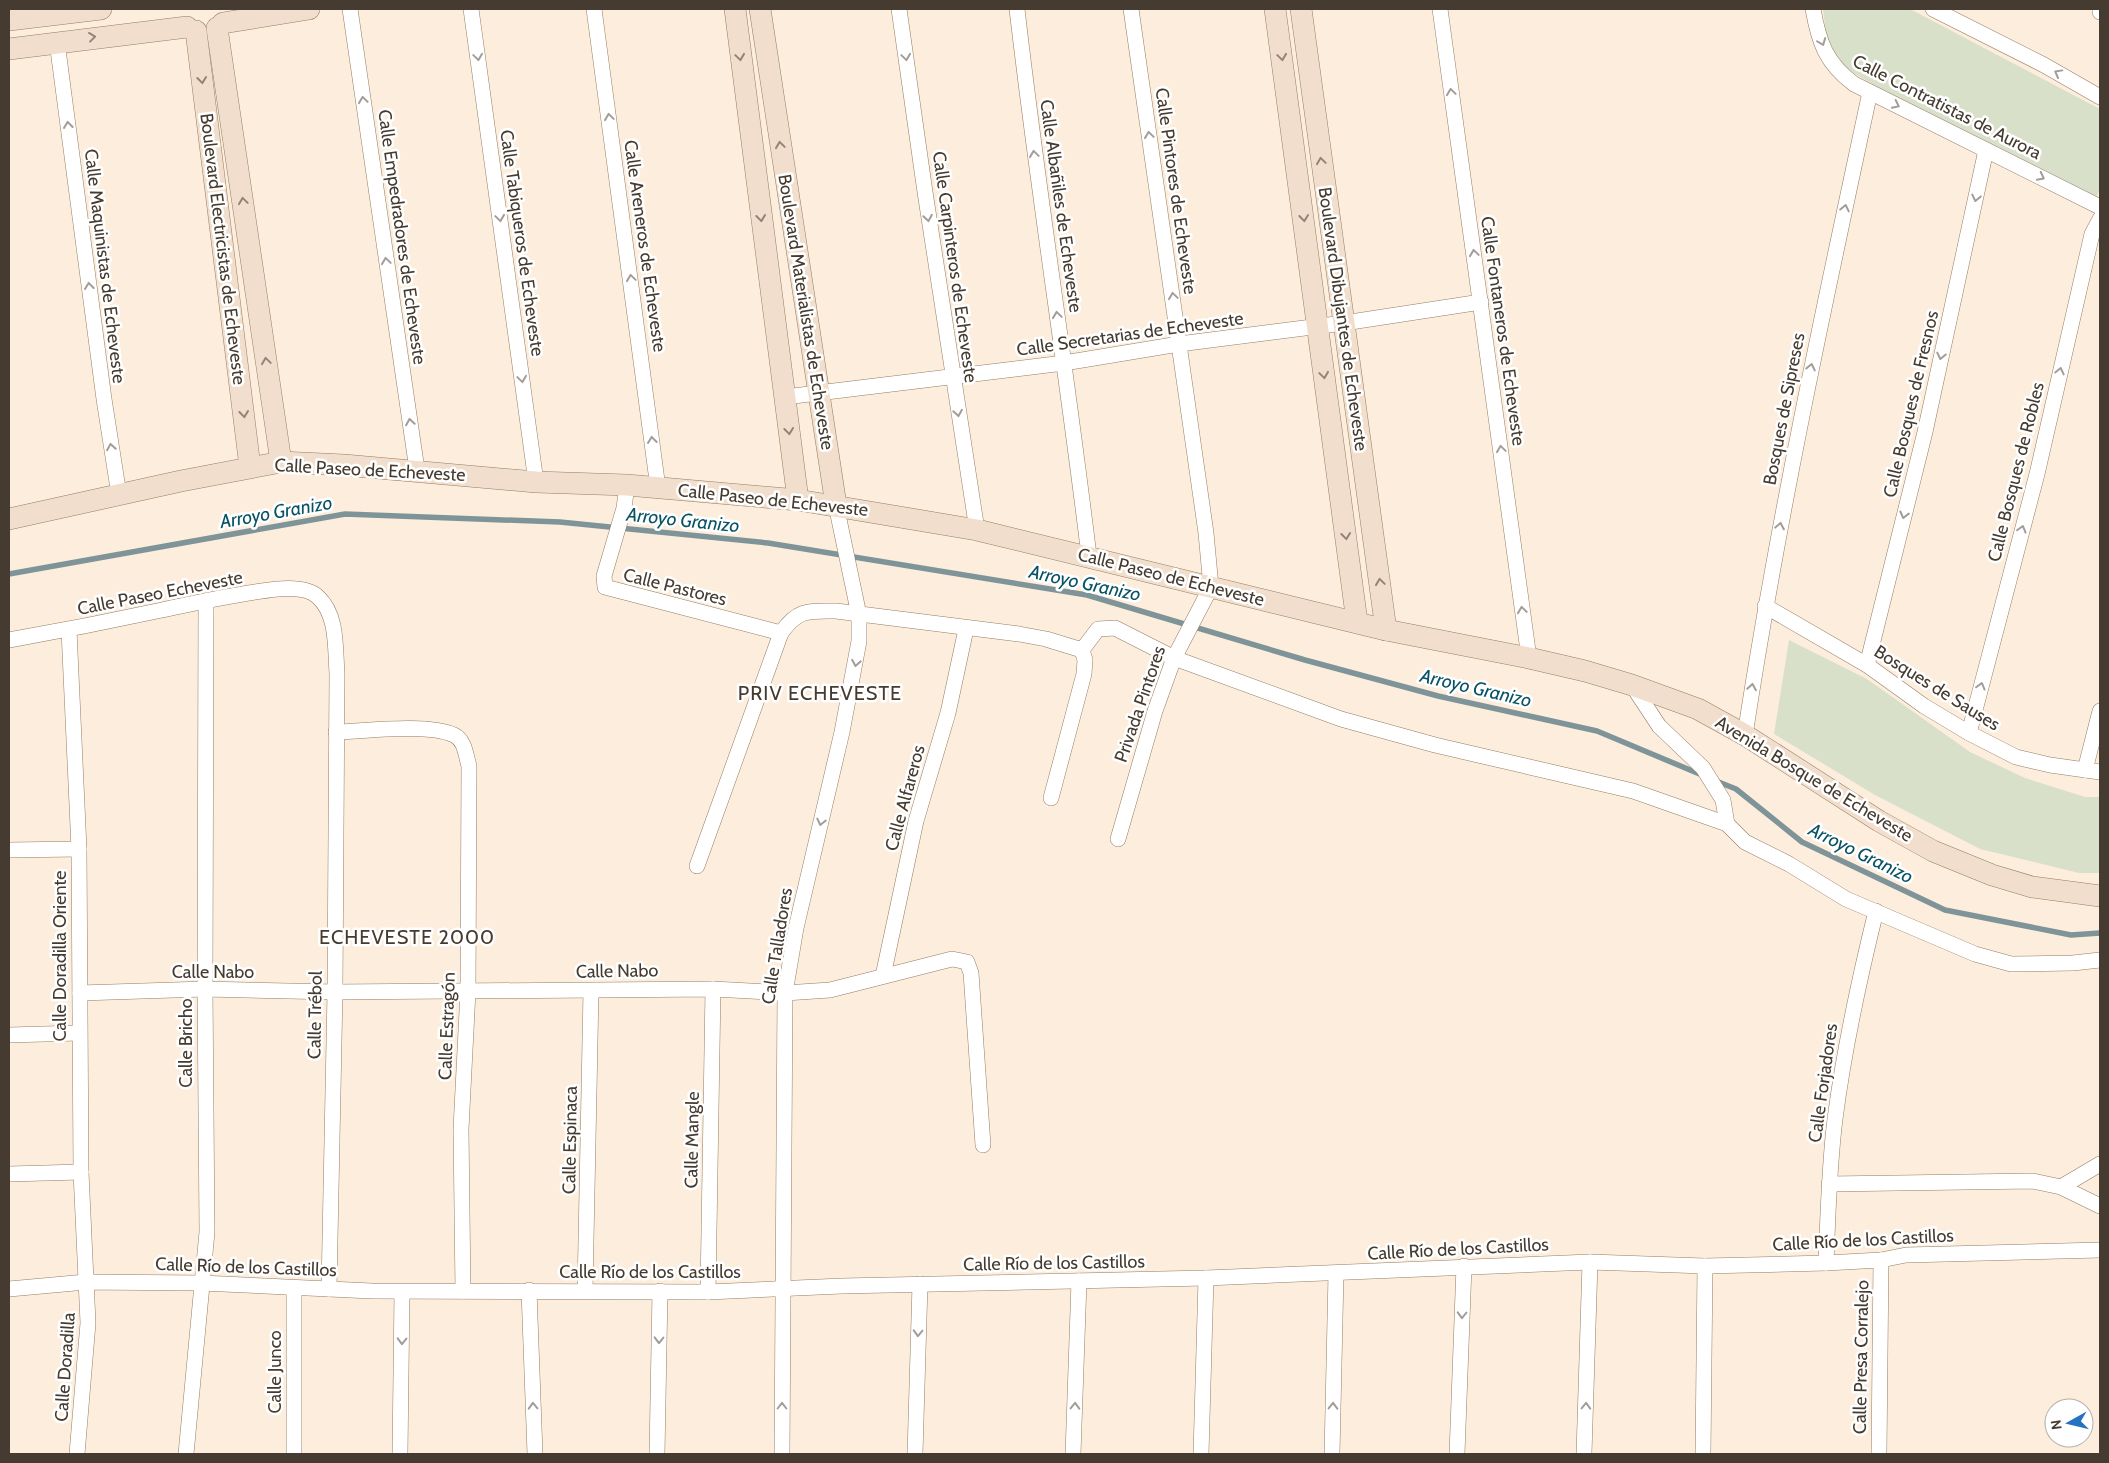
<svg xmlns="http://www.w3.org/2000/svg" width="2109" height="1463" font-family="Cabin,sans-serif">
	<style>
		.green { fill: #d9e0ca }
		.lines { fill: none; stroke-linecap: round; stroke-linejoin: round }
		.stream { stroke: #7e9498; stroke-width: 5.5 }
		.street-casing { stroke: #947e64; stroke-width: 16 }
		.secondary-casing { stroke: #947e64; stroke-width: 22 }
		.street { stroke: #fff; stroke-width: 15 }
		.secondary { stroke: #f2decc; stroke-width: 21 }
		.oneway { stroke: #938476 }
		.oneway2 { stroke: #a29d98 }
		.labels { text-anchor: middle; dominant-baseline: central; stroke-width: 5; stroke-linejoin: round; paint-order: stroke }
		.street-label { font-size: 18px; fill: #453b30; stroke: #fff }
		.water-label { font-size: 19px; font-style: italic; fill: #075365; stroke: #fff }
		.quarter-label { font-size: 20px; letter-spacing: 1px; fill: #453b30; stroke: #fff }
	</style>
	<rect width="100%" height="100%" fill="#fceddc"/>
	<g class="green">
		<path d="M 1823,9 L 1910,9 L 2100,109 L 2100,189 L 2094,202 L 1920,112 L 1840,65 L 1826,34 Z"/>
		<path d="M 1789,640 L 1867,679 L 1970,752 L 2025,778 L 2085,797 L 2100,797 L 2100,873 L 2079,873 L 1980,849 L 1875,795 L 1774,734 Z"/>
	</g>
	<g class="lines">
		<g class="stream">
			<path d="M 9,574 L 345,514 L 560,522 L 768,543 L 1087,595 L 1305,660 L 1438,696 L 1597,731 L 1702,775"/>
			<path d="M 1716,781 L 1736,789 L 1802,842 L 1945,910 L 2071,935 L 2100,933"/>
		</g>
		<g class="street-casing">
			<g id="street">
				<path d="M 350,9 L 417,470"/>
				<path d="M 471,9 L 536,482"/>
				<path d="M 594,9 L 658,488"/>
				<path d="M 899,9 L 925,192 L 977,530"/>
				<path d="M 1017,9 C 1038,192 1067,373 1089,556"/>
				<path d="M 1440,9 L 1529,658"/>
				<path d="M 1813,9 C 1819,43 1826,63 1854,84 L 2100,207"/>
				<path d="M 1933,9 L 2044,65 L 2100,97"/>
				<path d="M 2100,9 L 2100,12"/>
				<path d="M 57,42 L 104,399 L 119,495"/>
				<path d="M 785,397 L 1064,363 L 1179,344 L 1344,323 L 1481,302"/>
				<path d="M 627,485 L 624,508 L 604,576 L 605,587 L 781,633"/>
				<path d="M 1765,606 L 1867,665 L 1924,706 L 1969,733 L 2016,757 L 2050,765 L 2100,772"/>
				<path d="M 69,630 L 79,849 L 81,1172 L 88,1323 L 77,1454"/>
				<path d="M 9,640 C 60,631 111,621 162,610 C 200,602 239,593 278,589 C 290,588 309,588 318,597 C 338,615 335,649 337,673 L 335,992 L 329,1289"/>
				<path d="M 1082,650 L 1098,629 L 1115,628 L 1174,658 L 1341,719 L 1435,745 L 1633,791 L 1727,824"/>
				<path d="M 1867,665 L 1925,432 L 1986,150"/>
				<path d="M 1632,685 L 1659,726 L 1703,768 L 1723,800 L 1727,824 L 1745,842 L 1789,864 L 1846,899 L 1975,954 L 2011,964 L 2073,963 L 2100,960"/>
				<path d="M 336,732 C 366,731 428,723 454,735 C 465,740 466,756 469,766 L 468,991 L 461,1129 L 463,1291"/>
				<path d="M 1969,733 L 2037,474 L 2092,234 L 2100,219"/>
				<path d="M 1745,735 C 1778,519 1824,306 1870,92"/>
				<path d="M 2085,770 L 2100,711"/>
				<path d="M 1051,798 L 1084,674 L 1085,660 L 1082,650"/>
				<path d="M 1118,839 L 1155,711 L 1174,658 L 1211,587 L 1206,533 L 1131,9"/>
				<path d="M 9,850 L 79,849"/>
				<path d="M 697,866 L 781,633 C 798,609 808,611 836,611 L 1019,634 L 1046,639 L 1082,650"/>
				<path d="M 883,976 L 916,821 L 948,713 L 966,629"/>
				<path d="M 80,993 L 205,989 L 335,992 L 713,989 L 785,993 L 830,990 L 952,959 L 967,962 L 971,973 L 983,1145"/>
				<path d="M 9,1035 L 79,1033"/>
				<path d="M 9,1174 L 81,1172"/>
				<path d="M 1829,1184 L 2033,1181 L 2061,1187 L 2100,1206"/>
				<path d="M 2061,1187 L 2100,1164"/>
				<path d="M 1826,1263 C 1828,1215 1829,1167 1835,1119 C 1844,1049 1859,980 1876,911"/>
				<path d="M 9,1289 L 86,1282 L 201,1283 L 372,1291 L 708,1292 L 842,1286 L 1206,1278 L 1590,1262 L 1705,1266 L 1826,1263 L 1881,1260 L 1906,1255 L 2100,1250"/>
				<path d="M 294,1289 L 294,1454"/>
				<path d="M 529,1290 L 535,1454"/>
				<path d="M 585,1291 L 591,991"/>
				<path d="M 708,1292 L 713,989"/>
				<path d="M 186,1454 L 207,1232 L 205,989 L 206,601"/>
				<path d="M 400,1454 L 402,1292"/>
				<path d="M 657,1454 L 660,1291"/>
				<path d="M 782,1454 L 785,993 L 796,928 L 842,732 L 859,641 L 859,615 L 836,505"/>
				<path d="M 915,1454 L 920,1284"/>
				<path d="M 1073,1454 L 1079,1281"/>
				<path d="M 1201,1454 L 1206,1278"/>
				<path d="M 1332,1454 L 1336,1274"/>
				<path d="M 1457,1454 L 1464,1266"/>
				<path d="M 1584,1454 L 1590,1262"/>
				<path d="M 1703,1454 L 1705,1266"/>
				<path d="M 1879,1454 L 1881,1260"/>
			</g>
		</g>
		<g class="secondary-casing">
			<g id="secondary">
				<path d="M 735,9 L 798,500"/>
				<path d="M 760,9 L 836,505"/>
				<path d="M 1275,9 L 1357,622"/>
				<path d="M 1301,9 L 1386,630"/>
				<path d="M 9,20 L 101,9"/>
				<path d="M 223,23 L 309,9"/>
				<path d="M 217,28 L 281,462"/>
				<path d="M 196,31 L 250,467"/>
				<path d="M 9,49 L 187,27"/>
				<path d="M 9,519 L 181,481 L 281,462 L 344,465 L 536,482 L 627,485 L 798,500 L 977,530 L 1386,630 L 1529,658 L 1585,671 L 1632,685 L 1698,709 L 1745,735 L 1879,821 L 1933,851 L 1992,875 L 2032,887 L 2100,896"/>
			</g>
		</g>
		<use href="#street" class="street"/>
		<use href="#secondary" class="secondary"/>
	</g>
	<defs><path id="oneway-chevron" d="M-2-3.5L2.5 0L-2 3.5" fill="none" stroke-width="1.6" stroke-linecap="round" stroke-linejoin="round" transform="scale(1.25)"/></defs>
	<g class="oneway">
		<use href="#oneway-chevron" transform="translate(92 37) rotate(-7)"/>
		<use href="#oneway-chevron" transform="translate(740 57) rotate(82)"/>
		<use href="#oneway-chevron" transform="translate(1282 57) rotate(82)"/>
		<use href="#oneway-chevron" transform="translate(202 80) rotate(83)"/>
		<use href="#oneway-chevron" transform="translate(780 145) rotate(-98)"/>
		<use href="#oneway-chevron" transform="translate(1321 161) rotate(-98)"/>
		<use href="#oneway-chevron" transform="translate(243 201) rotate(-98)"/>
		<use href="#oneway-chevron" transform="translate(761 218) rotate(83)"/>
		<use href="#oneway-chevron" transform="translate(1304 218) rotate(83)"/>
		<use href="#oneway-chevron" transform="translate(266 361) rotate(-98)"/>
		<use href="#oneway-chevron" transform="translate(1324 375) rotate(82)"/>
		<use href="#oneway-chevron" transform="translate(244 414) rotate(83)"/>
		<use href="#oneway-chevron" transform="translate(789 431) rotate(83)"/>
		<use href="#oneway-chevron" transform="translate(1346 536) rotate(83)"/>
		<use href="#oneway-chevron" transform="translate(1380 582) rotate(-98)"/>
	</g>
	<g class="oneway2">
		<use href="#oneway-chevron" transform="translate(1822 42) rotate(69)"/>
		<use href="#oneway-chevron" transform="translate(478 57) rotate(82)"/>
		<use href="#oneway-chevron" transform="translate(906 57) rotate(82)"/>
		<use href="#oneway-chevron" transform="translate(2058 73) rotate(-151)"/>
		<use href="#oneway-chevron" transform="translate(1451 92) rotate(-98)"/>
		<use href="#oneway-chevron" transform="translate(363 100) rotate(-98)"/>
		<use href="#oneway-chevron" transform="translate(1896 105) rotate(26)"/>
		<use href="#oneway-chevron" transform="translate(609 117) rotate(-98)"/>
		<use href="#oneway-chevron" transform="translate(68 125) rotate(-97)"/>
		<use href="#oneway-chevron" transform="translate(1149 135) rotate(-98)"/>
		<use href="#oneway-chevron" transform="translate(1034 154) rotate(-98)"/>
		<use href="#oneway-chevron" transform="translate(2041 177) rotate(27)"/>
		<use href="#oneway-chevron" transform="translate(1976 198) rotate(102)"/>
		<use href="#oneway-chevron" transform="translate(1845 208) rotate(-78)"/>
		<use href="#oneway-chevron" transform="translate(500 218) rotate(82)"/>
		<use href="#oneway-chevron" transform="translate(928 218) rotate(81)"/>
		<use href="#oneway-chevron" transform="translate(1474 253) rotate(-98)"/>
		<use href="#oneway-chevron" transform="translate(386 261) rotate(-98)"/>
		<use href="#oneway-chevron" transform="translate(631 278) rotate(-98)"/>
		<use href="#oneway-chevron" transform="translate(89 286) rotate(-97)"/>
		<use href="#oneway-chevron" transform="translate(1173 296) rotate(-98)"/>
		<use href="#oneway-chevron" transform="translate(1057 315) rotate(-98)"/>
		<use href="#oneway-chevron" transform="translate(1941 356) rotate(102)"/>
		<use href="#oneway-chevron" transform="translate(1811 367) rotate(-78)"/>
		<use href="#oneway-chevron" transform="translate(2060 371) rotate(-77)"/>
		<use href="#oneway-chevron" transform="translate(522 379) rotate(82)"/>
		<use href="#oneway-chevron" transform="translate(958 413) rotate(81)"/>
		<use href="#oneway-chevron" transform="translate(410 422) rotate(-99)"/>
		<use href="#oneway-chevron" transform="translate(652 440) rotate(-97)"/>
		<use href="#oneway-chevron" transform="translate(111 447) rotate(-99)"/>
		<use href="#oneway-chevron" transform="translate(1501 449) rotate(-98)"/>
		<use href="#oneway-chevron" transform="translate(1904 515) rotate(104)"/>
		<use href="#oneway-chevron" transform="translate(1780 526) rotate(-79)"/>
		<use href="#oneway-chevron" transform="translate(2022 529) rotate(-75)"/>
		<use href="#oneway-chevron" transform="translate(1522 610) rotate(-98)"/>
		<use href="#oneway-chevron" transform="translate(856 663) rotate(100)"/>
		<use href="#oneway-chevron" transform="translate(1981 686) rotate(-75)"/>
		<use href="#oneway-chevron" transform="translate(1752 687) rotate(-81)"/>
		<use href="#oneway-chevron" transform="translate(821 822) rotate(103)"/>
		<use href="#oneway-chevron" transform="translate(1462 1315) rotate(92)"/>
		<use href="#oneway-chevron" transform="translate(918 1333) rotate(92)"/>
		<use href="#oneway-chevron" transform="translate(659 1340) rotate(91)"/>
		<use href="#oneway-chevron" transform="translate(402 1341) rotate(91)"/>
		<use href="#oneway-chevron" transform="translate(533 1406) rotate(-92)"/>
		<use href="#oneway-chevron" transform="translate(782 1406) rotate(-90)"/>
		<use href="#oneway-chevron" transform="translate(1075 1406) rotate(-88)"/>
		<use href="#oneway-chevron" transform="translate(1333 1406) rotate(-89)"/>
		<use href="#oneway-chevron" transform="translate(1586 1406) rotate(-88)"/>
	</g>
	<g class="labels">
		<g class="street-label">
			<text transform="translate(1947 107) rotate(27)">Calle Contratistas de Aurora</text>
			<text transform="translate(1176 191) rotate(82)">Calle Pintores de Echeveste</text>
			<text transform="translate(1061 206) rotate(82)">Calle Albañiles de Echeveste</text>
			<text transform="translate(402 237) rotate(82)">Calle Empedradores de Echeveste</text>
			<text transform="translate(522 243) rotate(82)">Calle Tabiqueros de Echeveste</text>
			<text transform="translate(645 246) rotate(82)">Calle Areneros de Echeveste</text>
			<text transform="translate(223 249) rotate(83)">Boulevard Electricistas de Echeveste</text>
			<text transform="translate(105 266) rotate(83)">Calle Maquinistas de Echeveste</text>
			<text transform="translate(955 267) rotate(82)">Calle Carpinteros de Echeveste</text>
			<text transform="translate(806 312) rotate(81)">Boulevard Materialistas de Echeveste</text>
			<text transform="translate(1343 319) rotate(82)">Boulevard Dibujantes de Echeveste</text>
			<text transform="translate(1503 331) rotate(82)">Calle Fontaneros de Echeveste</text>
			<text transform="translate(1130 334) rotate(-8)">Calle Secretarias de Echeveste</text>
			<text transform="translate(1911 404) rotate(-77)">Calle Bosques de Fresnos</text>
			<text transform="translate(1784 409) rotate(-79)">Bosques de Sipreses</text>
			<text transform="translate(370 470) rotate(3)">Calle Paseo de Echeveste</text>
			<text transform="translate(2016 472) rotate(-76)">Calle Bosques de Robles</text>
			<text transform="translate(773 500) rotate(6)">Calle Paseo de Echeveste</text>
			<text transform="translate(1171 577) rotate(14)">Calle Paseo de Echeveste</text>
			<text transform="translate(675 587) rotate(14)">Calle Pastores</text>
			<text transform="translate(160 593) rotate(-11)">Calle Paseo Echeveste</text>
			<text transform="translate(1937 688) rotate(32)">Bosques de Sauses</text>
			<text transform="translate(1140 704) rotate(-71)">Privada Pintores</text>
			<text transform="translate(1814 779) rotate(31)">Avenida Bosque de Echeveste</text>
			<text transform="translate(905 798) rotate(-75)">Calle Alfareros</text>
			<text transform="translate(777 946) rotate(-81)">Calle Talladores</text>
			<text transform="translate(60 956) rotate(-90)">Calle Doradilla Oriente</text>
			<text transform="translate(617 971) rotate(-1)">Calle Nabo</text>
			<text x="213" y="972">Calle Nabo</text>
			<text transform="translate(315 1015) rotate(-89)">Calle Trébol</text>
			<text transform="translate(447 1026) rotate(-88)">Calle Estragón</text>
			<text transform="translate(186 1043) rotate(-90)">Calle Bricho</text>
			<text transform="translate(1823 1083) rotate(-82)">Calle Forjadores</text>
			<text transform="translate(570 1140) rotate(-89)">Calle Espinaca</text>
			<text transform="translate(692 1140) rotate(-89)">Calle Mangle</text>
			<text transform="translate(1863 1240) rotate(-3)">Calle Río de los Castillos</text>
			<text transform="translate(1458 1249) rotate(-3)">Calle Río de los Castillos</text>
			<text transform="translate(1054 1263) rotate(-1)">Calle Río de los Castillos</text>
			<text transform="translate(246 1267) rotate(2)">Calle Río de los Castillos</text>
			<text x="650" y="1272">Calle Río de los Castillos</text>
			<text transform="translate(1861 1357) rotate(-89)">Calle Presa Corralejo</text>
			<text transform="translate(65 1367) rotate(-86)">Calle Doradilla</text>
			<text transform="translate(275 1372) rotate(-90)">Calle Junco</text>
		</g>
		<g class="water-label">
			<text transform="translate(276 512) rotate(-10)">Arroyo Granizo</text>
			<text transform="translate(683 520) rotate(6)">Arroyo Granizo</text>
			<text transform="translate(1085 583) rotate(12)">Arroyo Granizo</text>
			<text transform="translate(1476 688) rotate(13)">Arroyo Granizo</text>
			<text transform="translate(1861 853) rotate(26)">Arroyo Granizo</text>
		</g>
		<g class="quarter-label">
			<text x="820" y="693">PRIV ECHEVESTE</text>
			<text x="407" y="937">ECHEVESTE 2000</text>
		</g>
	</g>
	<rect width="2109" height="1463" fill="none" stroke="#453b30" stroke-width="20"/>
	<g transform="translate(2069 1423) rotate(262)"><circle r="24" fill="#ffffff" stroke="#b5b1ac"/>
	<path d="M0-4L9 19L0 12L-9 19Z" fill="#2473c2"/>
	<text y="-8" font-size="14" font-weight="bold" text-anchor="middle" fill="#453b30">N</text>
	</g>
</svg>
